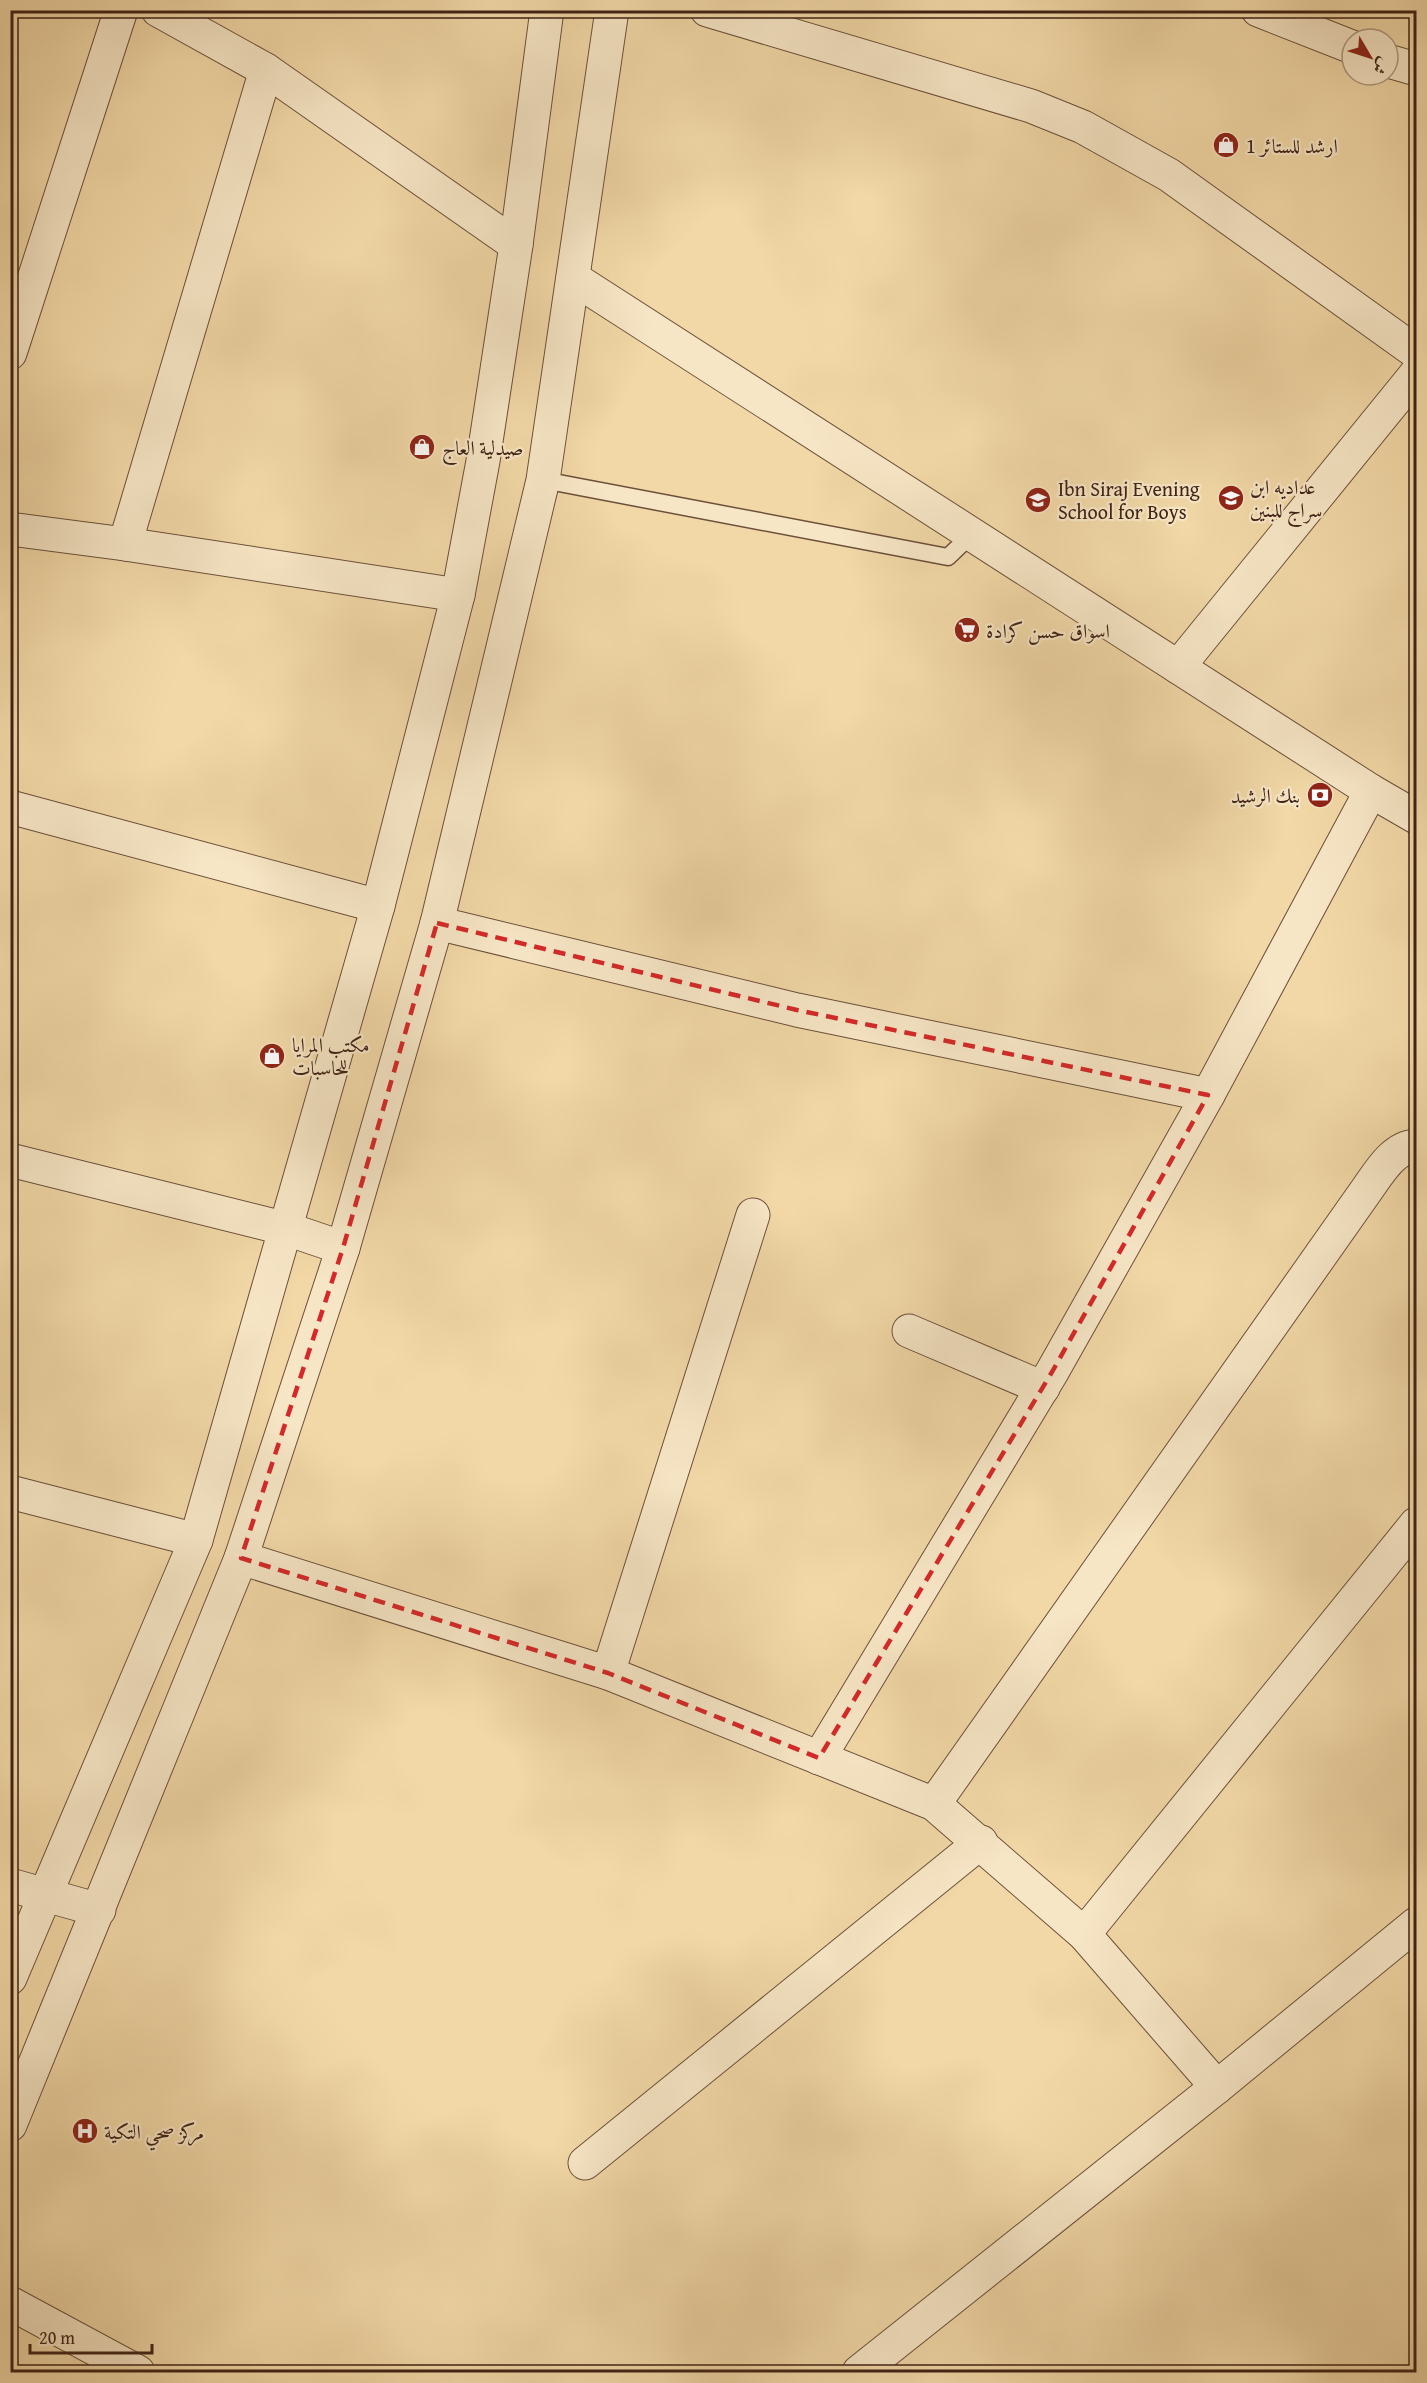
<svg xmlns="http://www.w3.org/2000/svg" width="1427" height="2383" font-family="'Gentium Book Plus',Amiri,serif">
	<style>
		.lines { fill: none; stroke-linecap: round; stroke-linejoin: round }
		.service-casing { stroke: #6c503a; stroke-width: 19 }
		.minor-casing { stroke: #6c503a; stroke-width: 35 }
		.tertiary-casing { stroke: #6c503a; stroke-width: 35 }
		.service { stroke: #f7e6c6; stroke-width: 16 }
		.minor { stroke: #f7e6c6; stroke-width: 33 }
		.tertiary { stroke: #f7e6c6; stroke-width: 33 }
		.marked { fill: none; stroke: #d62828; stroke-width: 4.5; stroke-dasharray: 12 8; stroke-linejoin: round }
		.labels { text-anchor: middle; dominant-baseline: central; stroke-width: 4.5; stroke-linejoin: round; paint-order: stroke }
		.poi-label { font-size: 20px; fill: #3f2216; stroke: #f7e6c6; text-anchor: start }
	</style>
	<rect width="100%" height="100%" fill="#f2d8a7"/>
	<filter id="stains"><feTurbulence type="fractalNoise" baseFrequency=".00333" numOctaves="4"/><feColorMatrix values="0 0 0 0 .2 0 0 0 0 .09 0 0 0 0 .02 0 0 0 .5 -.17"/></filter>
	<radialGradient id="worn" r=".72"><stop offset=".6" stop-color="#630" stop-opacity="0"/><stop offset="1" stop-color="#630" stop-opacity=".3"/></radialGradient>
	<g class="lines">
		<g class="service-casing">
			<path id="service" d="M 543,480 L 948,557 L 972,534"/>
		</g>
		<g class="minor-casing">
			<g id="minor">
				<path d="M 158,10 L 266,70 L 516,245"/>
				<path d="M 707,10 L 1031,106 L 1083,127 L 1169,175 L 1416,352"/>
				<path d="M 1258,10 L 1352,47"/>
				<path d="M 1388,61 L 1416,69"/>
				<path d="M 573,278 L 1371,791 L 1416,817"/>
				<path d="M 10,353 L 121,10"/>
				<path d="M 10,529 L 125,544 L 458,595"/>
				<path d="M 125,544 L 266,70"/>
				<path d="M 1178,667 L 1416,374"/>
				<path d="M 10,807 L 378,906"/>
				<path d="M 437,923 L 797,1010 L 1208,1095"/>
				<path d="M 10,1160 L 287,1229 L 343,1248"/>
				<path d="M 909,1331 L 1043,1388"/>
				<path d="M 10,1492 L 196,1540"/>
				<path d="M 241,1558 L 608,1673 L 934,1804 L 1084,1934 L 1217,2087"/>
				<path d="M 608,1673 L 753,1215"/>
				<path d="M 819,1758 L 1052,1372 L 1208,1095 L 1371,791"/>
				<path d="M 934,1804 L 1368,1188 C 1380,1171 1394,1147 1416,1146"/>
				<path d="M 10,1885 L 99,1910"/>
				<path d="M 1084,1934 L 1416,1524"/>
				<path d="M 585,2163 L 981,1842"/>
				<path d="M 10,2303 L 138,2372"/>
			</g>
		</g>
		<g class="tertiary-casing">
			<g id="tertiary">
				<path d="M 10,1978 L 196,1540 L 378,906 L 458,595 L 483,461 L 516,245 L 547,10"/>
				<path d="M 10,2125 L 241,1558 L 343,1248 L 437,923 L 543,480 L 612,10"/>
				<path d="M 859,2372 L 1217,2087 L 1416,1924"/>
			</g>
		</g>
		<use href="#service" class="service"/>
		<use href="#minor" class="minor"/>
		<use href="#tertiary" class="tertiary"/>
	</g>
	<path class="marked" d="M 437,923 L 797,1010 L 1208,1095 L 1052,1372 L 819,1758 L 608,1673 L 241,1558 L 343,1248 Z"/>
	<defs>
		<g id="shop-disc" transform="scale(1.35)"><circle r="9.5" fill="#8f2418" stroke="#f7e6c6"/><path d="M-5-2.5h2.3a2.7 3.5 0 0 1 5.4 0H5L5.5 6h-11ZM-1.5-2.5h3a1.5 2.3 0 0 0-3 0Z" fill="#fff"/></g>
		<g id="school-disc" transform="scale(1.35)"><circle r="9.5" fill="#8f2418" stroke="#f7e6c6"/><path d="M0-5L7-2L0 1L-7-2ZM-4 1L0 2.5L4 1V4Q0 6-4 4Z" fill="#fff"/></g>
		<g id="supermarket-disc" transform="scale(1.35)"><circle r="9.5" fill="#8f2418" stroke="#f7e6c6"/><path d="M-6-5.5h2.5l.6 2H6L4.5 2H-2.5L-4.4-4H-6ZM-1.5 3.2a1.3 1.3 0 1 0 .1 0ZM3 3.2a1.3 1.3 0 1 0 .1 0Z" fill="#fff"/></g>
		<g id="bank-disc" transform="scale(1.35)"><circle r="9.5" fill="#8f2418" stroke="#f7e6c6"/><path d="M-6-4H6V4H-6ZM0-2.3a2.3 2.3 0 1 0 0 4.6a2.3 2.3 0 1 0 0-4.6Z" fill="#fff"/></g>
		<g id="hospital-disc" transform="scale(1.35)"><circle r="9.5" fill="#8f2418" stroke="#f7e6c6"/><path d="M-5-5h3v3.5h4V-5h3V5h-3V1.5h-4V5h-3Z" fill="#fff"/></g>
	</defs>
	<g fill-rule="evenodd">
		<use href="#shop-disc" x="1226" y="145"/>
		<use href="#shop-disc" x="422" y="447"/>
		<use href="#school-disc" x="1231" y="498"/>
		<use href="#school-disc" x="1038" y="500"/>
		<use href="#supermarket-disc" x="967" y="630"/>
		<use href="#bank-disc" x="1320" y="795"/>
		<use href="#shop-disc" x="272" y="1056"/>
		<use href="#hospital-disc" x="85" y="2131"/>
	</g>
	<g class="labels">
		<g class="poi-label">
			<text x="1246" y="145">ارشد للستائر 1</text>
			<text x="442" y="447">صيدلية العاج</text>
			<text x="1250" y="486">عداديه ابن<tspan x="1250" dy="23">سراج للبنين</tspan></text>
			<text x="1058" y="488">Ibn Siraj Evening<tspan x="1058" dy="23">School for Boys</tspan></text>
			<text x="986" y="630">اسواق حسن كرادة</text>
			<text x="1300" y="795" text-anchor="end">بنك الرشيد</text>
			<text x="292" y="1044">مكتب المرايا<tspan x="292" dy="23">للحاسبات</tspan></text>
			<text x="104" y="2131">مركز صحي التكية</text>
		</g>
	</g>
	<rect width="1427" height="2383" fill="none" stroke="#f2d8a7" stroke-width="36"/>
	<rect x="12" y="12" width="1403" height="2359" fill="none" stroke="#3f2216" stroke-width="3"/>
	<rect x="18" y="18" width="1391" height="2347" fill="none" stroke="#3f2216" stroke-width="1.5"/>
	<g transform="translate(1370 57) rotate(129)"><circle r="28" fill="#f7e6c6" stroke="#ad9880" stroke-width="1.5"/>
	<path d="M0-4.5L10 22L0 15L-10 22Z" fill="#8f2418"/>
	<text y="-9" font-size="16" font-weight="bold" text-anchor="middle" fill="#3f2216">ش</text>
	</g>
	<path d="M30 2344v9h122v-9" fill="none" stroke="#3f2216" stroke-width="3"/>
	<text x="39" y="2344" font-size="18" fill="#3f2216" stroke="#f7e6c6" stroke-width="4.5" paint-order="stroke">20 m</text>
	<rect width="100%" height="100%" filter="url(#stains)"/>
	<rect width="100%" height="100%" fill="url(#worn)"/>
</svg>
